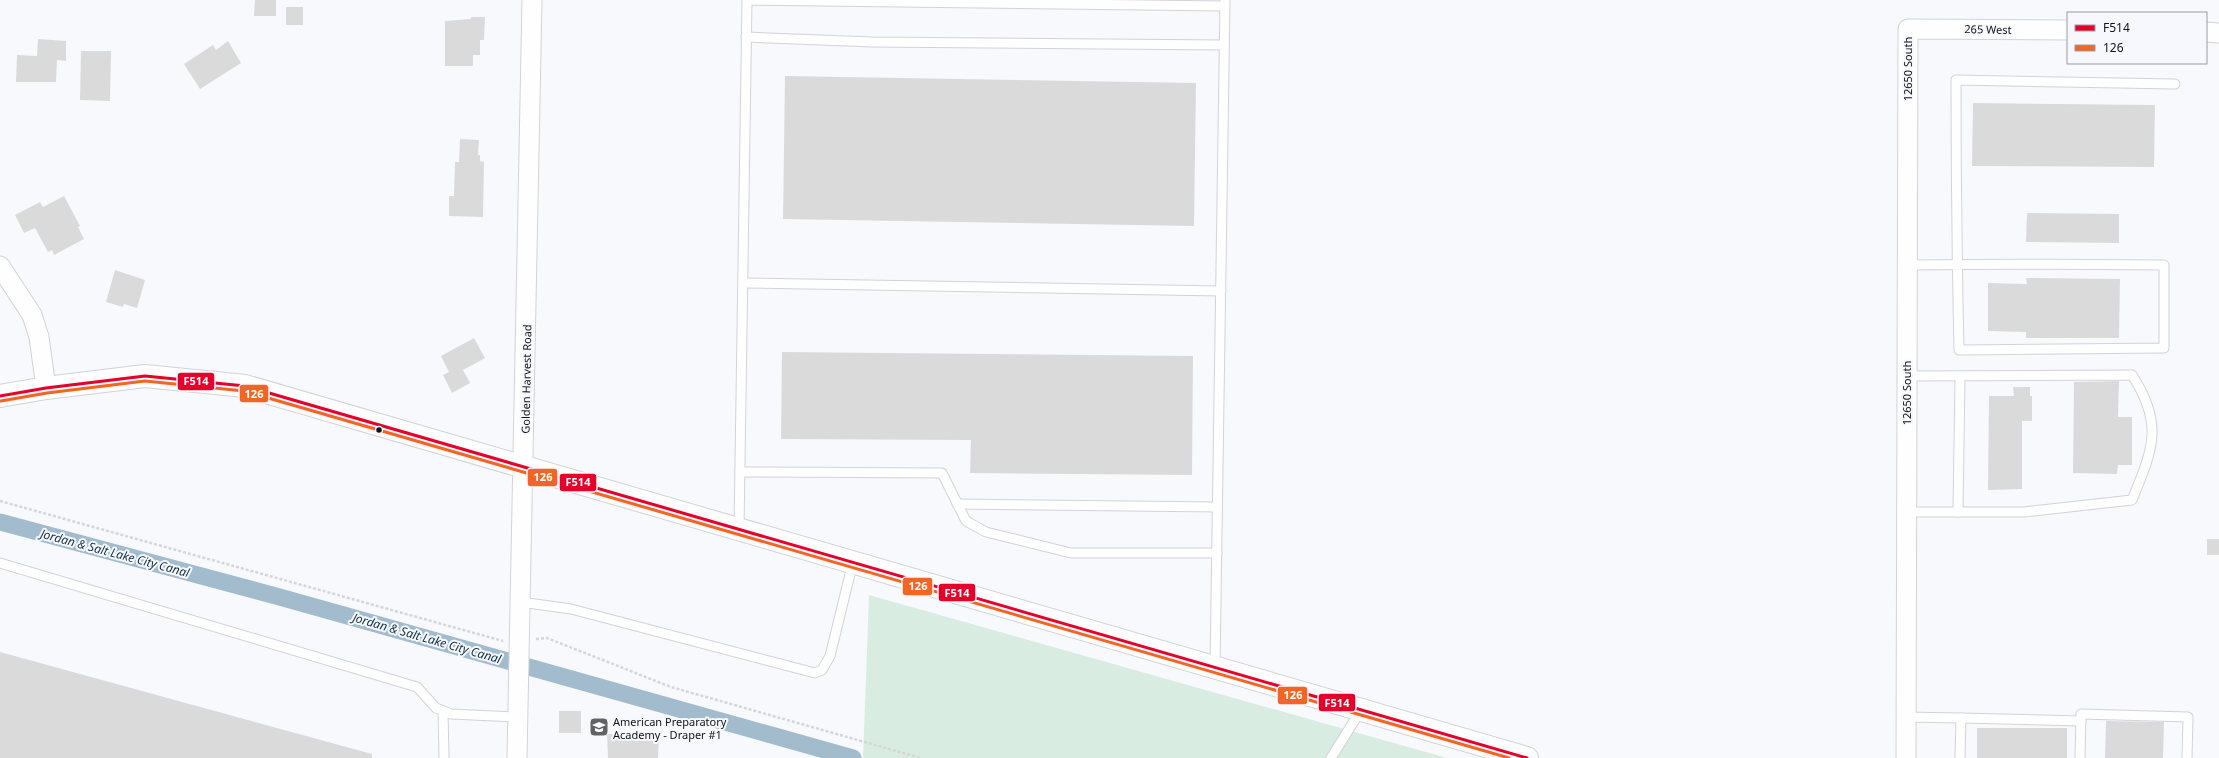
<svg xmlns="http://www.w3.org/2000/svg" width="2219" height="758" font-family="'Noto Sans',sans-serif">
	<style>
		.grass { fill: #d9ece2 }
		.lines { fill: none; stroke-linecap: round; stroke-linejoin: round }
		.canal { stroke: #a2bccd; stroke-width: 17 }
		.building { fill: #dbdadb }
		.service-casing { stroke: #d3d3d6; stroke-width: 11 }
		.minor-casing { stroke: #d3d3d6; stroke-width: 21 }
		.secondary-casing { stroke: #d3d3d6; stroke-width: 24 }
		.path { stroke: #d6d6d7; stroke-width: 2.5; stroke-dasharray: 3 2; stroke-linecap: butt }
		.service { stroke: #fefeff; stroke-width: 9 }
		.minor { stroke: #fefeff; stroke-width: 19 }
		.secondary { stroke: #fefeff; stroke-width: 22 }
		.bus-1-casing { stroke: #f7f8fe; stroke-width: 6 }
		.bus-2-casing { stroke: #f7f8fe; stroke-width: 6 }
		.bus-1 { stroke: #e4002b; stroke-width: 3 }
		.bus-2 { stroke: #f26522; stroke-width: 3 }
		.bus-dot { fill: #111214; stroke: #f7f8fe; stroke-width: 1.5 }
		.labels { text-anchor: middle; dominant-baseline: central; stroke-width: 4; stroke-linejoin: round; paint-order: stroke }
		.street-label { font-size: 11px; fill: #111214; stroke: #f7f8fe }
		.poi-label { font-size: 11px; fill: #111214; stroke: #f7f8fe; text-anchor: start }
		.water-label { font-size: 12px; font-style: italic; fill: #0f3042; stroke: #f7f8fe }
		.line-badge { stroke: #f7f8fe; stroke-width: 1.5 }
		.badge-label { font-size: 11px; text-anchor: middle; font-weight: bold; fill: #fff }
	</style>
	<rect width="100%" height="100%" fill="#f8f9fd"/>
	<path class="grass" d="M 869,595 L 1447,758 L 863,758 Z"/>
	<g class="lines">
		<path class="canal" d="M 0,522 L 276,596 L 853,758"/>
	</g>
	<g class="building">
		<path d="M 255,0 L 276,0 L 276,16 L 254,16 Z"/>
		<rect x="286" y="7" width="17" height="18"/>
		<path d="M 471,17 L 485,17 L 484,40 L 480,40 L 480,55 L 473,55 L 473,66 L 445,66 L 445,21 L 471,19 Z"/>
		<path d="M 38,39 L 66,41 L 66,61 L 57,60 L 56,82 L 16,82 L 17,55 L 37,56 Z"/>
		<path d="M 228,41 L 241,63 L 200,89 L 184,64 L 213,45 L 216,50 Z"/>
		<path d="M 81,51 L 111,51 L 110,101 L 80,100 Z"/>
		<path d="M 785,76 L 1196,83 L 1194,226 L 783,219 Z"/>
		<path d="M 1973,103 L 2155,105 L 2154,167 L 1972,166 Z"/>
		<path d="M 460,139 L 479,140 L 478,155 L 480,155 L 480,161 L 484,162 L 483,217 L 449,216 L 449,196 L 454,196 L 455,162 L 459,162 Z"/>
		<path d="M 64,196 L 80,226 L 78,227 L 84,239 L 54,255 L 52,250 L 48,252 L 35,228 L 24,233 L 15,215 L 40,202 L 43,207 Z"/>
		<path d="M 2027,213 L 2119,214 L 2119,243 L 2026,242 Z"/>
		<path d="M 115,270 L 145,280 L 137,308 L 124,304 L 123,307 L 106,302 Z"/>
		<path d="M 2026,278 L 2120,279 L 2119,338 L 2026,338 L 2026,332 L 1988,331 L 1988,283 L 2027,284 Z"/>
		<path d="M 474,338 L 485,358 L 463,370 L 470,383 L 452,393 L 443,375 L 449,372 L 441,356 Z"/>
		<path d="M 782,352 L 1193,356 L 1192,475 L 970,473 L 971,440 L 781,439 Z"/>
		<path d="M 2119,381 L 2118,417 L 2132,417 L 2132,465 L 2118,465 L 2117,474 L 2073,473 L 2074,382 Z"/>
		<path d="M 2013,387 L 2030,387 L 2030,396 L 2032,396 L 2032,421 L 2022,421 L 2022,489 L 1988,490 L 1989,396 L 2014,396 Z"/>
		<rect x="2207" y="539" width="12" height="16"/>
		<path d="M 0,652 L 372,754 L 372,758 L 0,758 Z"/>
		<rect x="559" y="711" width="22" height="22"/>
		<path d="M 2106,721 L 2164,722 L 2163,758 L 2105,758 Z"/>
		<rect x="1977" y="728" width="90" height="30"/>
		<path d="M 607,734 L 659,734 L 658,758 L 608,758 Z"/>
	</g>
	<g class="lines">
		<g class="service-casing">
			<g id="service">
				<path d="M 746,37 L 872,42 L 1224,45"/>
				<path d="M 1907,265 C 1993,264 2078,264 2164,265 L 2164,348 L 1959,350 C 1957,260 1956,170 1956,80 L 2175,84"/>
				<path d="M 743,283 L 1221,291"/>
				<path d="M 740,472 L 942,473 L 966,521 L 986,532 L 1071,553 L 1217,553"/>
				<path d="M 957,504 L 1217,507"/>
				<path d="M 1905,512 L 2024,512 L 2132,500 C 2153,449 2164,424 2132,375 L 1906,376"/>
				<path d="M 1958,512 L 1960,377"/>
				<path d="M 739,529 L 747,0 L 1225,6"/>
				<path d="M 0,563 L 417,687 L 436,708 L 451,714 L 518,717"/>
				<path d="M 521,602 L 571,609 L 815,673 L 822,670 L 830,656 L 853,562"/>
				<path d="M 1215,667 L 1225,1"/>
				<path d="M 443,711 L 444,758"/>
				<path d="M 1906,717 L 1961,718 L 1960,758"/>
				<path d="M 1961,718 L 2081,721"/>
				<path d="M 1331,758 L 1361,710"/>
				<path d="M 2080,758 L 2081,714 L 2188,717 L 2187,758"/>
			</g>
		</g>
		<g class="minor-casing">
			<g id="minor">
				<path d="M 2206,32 L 2219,33"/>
				<path d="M 0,266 L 32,315 L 39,337 L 46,388"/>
				<path d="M 517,758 L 532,0"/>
				<path d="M 1906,758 L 1908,29 L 2068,30"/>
			</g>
		</g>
		<g class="secondary-casing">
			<path id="secondary" d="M 0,396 L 46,388 L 145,376 L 245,386 L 1527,758"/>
		</g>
		<g class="path">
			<path d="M 0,501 L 503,641"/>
			<path d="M 536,639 L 547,638 L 671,687 L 921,758"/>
		</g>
		<use href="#service" class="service"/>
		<use href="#minor" class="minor"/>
		<use href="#secondary" class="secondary"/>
		<g class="bus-1-casing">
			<path id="bus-1" d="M 0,396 L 46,388 L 145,376 L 245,386 L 1527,758"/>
		</g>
		<g class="bus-2-casing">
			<path id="bus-2" d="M 1,401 L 47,393 L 145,381 L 244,391 L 1509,758"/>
		</g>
		<use href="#bus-1" class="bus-1"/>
		<use href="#bus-2" class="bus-2"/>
	</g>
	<defs>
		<g id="school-square" transform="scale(1)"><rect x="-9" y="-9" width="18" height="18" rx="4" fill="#626366" stroke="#f7f8fe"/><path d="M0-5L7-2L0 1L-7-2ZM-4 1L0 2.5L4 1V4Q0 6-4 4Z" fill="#fff"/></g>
	</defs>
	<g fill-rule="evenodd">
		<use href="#school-square" x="599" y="727"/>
	</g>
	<circle class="bus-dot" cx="379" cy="430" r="3.5"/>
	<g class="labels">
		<g class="street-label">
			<text transform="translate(1988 29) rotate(1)">265 West</text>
			<text transform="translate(1907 69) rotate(-90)">12650 South</text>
			<text transform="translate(526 379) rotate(-89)">Golden Harvest Road</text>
			<text transform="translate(1906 393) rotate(-90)">12650 South</text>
		</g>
		<g class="poi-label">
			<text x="613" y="721">American Preparatory<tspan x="613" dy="13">Academy - Draper #1</tspan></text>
		</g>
		<g class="water-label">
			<text transform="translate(115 553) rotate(15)">Jordan &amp; Salt Lake City Canal</text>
			<text transform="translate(427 638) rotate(16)">Jordan &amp; Salt Lake City Canal</text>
		</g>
	</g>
	<g class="line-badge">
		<rect x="177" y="372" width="38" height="19" rx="4" fill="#e4002b"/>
		<rect x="239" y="384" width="30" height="19" rx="4" fill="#f26522"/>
		<rect x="527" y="468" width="31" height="19" rx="4" fill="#f26522"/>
		<rect x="559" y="473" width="38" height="19" rx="4" fill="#e4002b"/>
		<rect x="902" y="577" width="31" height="19" rx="4" fill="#f26522"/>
		<rect x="938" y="583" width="38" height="19" rx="4" fill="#e4002b"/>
		<rect x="1277" y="686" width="31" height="19" rx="4" fill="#f26522"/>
		<rect x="1318" y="693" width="38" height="19" rx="4" fill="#e4002b"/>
	</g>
	<g class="badge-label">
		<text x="196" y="385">F514</text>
		<text x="254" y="398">126</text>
		<text x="543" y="481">126</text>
		<text x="578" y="486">F514</text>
		<text x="918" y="590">126</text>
		<text x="957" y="597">F514</text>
		<text x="1293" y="699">126</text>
		<text x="1337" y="707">F514</text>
	</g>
	<rect x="2067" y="12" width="140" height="52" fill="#f7f8fe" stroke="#9b9ca0"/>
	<rect x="2075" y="25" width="20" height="6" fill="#e4002b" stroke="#9b9ca0"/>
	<text x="2103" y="32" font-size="12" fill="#111214">F514</text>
	<rect x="2075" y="45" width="20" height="6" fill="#f26522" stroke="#9b9ca0"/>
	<text x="2103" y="52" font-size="12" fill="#111214">126</text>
</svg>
